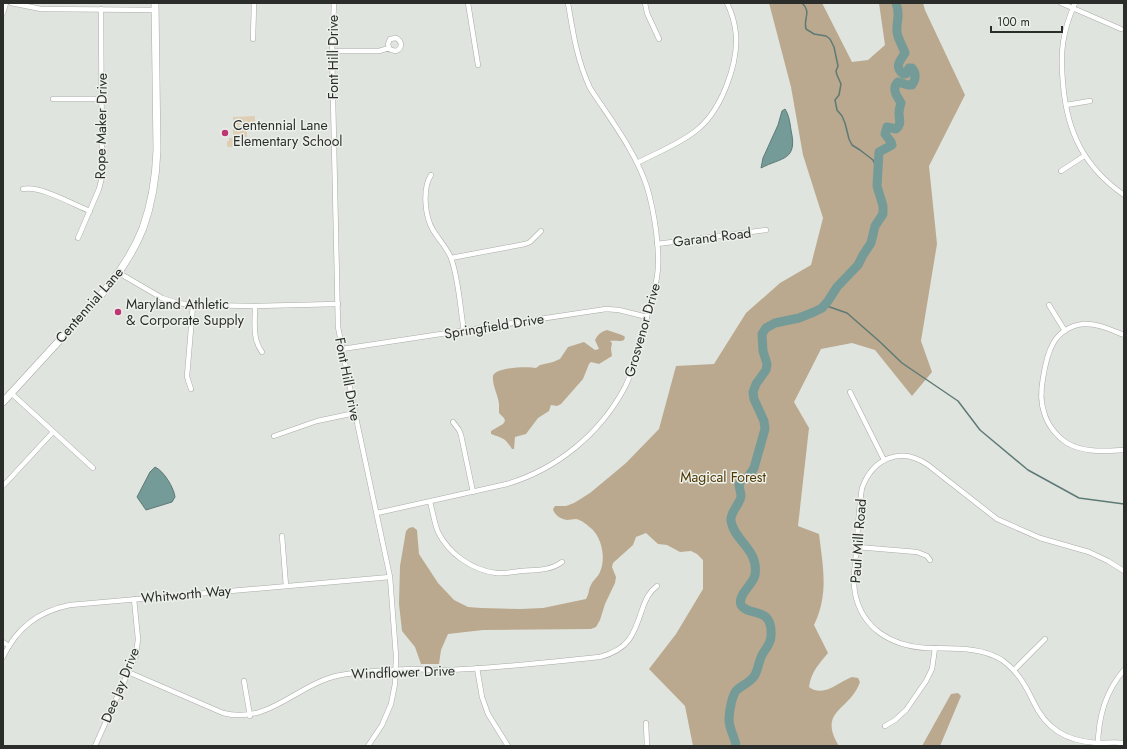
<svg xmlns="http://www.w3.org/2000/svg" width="1127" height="749" font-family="Jost,sans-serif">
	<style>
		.green { fill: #deceb4 }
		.forest { fill: #baa98e }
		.water { fill: #749b97; stroke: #5e7a77 }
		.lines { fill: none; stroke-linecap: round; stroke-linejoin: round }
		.stream { stroke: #5e7a77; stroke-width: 1.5 }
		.river { stroke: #749b97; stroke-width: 9 }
		.street-casing { stroke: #a8aca6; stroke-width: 5.5 }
		.secondary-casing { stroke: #a8aca6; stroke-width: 8 }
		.street { stroke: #fff; stroke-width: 4.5 }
		.secondary { stroke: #fff; stroke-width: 7 }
		.poi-dot { fill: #be3673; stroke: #edf1eb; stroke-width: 1.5 }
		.labels { text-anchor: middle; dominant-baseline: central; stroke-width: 3; stroke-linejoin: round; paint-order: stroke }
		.street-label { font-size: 14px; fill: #2b2d2b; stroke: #edf1eb }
		.poi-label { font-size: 14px; fill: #2b2d2b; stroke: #edf1eb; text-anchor: start }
		.park-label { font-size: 14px; fill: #513803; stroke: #edf1eb }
	</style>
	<rect width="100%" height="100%" fill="#e0e4de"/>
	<g class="green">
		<path d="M 255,116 L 255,125 L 233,125 L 233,117 Z"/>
		<rect x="233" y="126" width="14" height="11"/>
		<path d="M 229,138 L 235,138 L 236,147 L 227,147 L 227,141 L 229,141 Z"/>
	</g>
	<g class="forest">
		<path d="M 769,3 L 822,3 L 852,62 L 868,60 L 885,45 L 879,3 L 923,3 L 925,10 L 965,95 L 929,166 L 937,244 L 921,341 L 932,372 L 912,396 L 875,350 L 852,343 L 821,349 L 794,402 L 809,428 L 798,526 L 819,534 C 823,567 829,594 814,625 L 828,653 C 819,664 811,672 809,687 C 824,698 838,682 852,677 L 858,678 L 860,682 C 850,711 817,710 839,746 L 693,746 L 685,706 L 649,669 L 676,634 L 703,589 L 703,560 L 697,554 L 691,551 L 680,552 L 667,545 L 658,544 L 646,533 L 636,537 L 633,545 L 613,563 L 612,567 L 616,577 L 615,583 L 605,604 L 600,620 L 596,627 L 591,629 L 483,630 L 448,634 L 441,650 L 439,664 L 421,664 L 415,647 L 402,631 L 399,604 L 400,566 L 406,531 L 409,528 L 413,527 L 417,530 L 419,554 L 438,583 L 454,600 L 468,607 L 481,608 L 520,609 L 543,608 L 586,599 C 590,592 588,590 591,585 C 593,580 598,577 600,572 C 606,558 602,539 592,529 C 587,525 582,520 576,519 C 573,519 570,520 567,520 C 561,519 554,515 553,509 L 555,506 L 566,506 L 574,503 L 590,493 L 626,463 L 659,429 L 676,366 L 714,364 L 746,313 L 780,283 L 811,265 L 823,218 L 803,155 L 791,87 Z"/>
		<path d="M 607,330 L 622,335 L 625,337 L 624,340 C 620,342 615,340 610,341 L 612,343 L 611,349 L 612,356 L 599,364 L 591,362 L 589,364 L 583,379 L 561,404 L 557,406 L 551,405 L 549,411 L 538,418 L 526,434 L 515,437 L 514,449 L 512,449 C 504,437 504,439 491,434 L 491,431 L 503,424 L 505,421 L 504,418 L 499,413 C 499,410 499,407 499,404 C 498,395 492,385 493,376 C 495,367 529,366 536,368 L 540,365 L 553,362 L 560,359 L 568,347 L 584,342 L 595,350 L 599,349 L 595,340 C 598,334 601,332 607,330 Z"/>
		<path d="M 958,693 L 961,696 L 940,746 L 922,746 L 951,694 Z"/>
	</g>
	<g class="water">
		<path d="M 785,109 C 789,115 790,123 791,130 C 798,161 782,157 761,168 L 763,158 L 778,125 L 782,111 Z"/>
		<path d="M 155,467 C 164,471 174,488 175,497 L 172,502 L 146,510 L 137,497 L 150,472 Z"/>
	</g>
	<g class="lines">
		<g class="stream">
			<path d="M 802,3 C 812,12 803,18 806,29 L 814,34 L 826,36 L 830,39 L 834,47 L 838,66 L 836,71 L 837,75 L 841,84 L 839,95 L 835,100 L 837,110 L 842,116 L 845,123 L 849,139 L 852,145 L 860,150 L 873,160 L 878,171"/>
			<path d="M 824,305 L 847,313 L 879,341 L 902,363 L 958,401 L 980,430 L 1028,470 L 1079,498 L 1124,504"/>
		</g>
		<path class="river" d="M 736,746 C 735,737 729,729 729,720 C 729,712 732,693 738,689 C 744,684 751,682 755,675 C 758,669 759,661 762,655 C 765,649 771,644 771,636 C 773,605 748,617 741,605 C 737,595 753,585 755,575 C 759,549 734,541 731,521 C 730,511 740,505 741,496 C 741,493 739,488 739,484 L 742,480 L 748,477 L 754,468 L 765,429 L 764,421 L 754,399 L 753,392 L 756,384 L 766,370 L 767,364 L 763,351 L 762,334 L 766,328 L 775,323 L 799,318 L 814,312 L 822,308 L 828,301 L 837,287 L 858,265 L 863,255 L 871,243 L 875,226 L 883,214 L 883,206 L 877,186 L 879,152 L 892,145 L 891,142 L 885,134 L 887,127 L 896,129 C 902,124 899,120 899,113 C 899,110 900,106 901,103 C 897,96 891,89 898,82 L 908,85 L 912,85 C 916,79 916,73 912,68 L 909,68 L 906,74 L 903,74 C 894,66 900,61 905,53 C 903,46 898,40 897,32 C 896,20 901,16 896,3"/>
		<g class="street-casing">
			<g id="street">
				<path d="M 11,3 L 41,9 L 155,10"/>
				<path d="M 334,3 L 332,51 L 338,327 L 355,413 L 390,577 L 396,656 L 395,684 L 391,704 L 382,725 L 368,746"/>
				<path d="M 468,3 L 478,65"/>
				<path d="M 645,3 L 647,13 L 659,39"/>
				<path d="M 1061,3 L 1121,29"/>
				<path d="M 1075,3 C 1062,33 1060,52 1063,84 C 1067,132 1084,167 1124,195"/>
				<path d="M 3,13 L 6,3"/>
				<path d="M 253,39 L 254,3"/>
				<path d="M 332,51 L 379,51 L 389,48 L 391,50 L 396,51 C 403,48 402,41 396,38 L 390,39 L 388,44 L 389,48"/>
				<path d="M 53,99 L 102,99"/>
				<path d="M 1066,105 L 1090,101"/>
				<path d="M 637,163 C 656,153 682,143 698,129 C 721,110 738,65 736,35 C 735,24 732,13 727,3"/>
				<path d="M 1061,171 L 1084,156"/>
				<path d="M 431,175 C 422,189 425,217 433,230 C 439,240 447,248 451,258 C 459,280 460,308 464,331"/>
				<path d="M 23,189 C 40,185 74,205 90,211"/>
				<path d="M 78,238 L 99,189 L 102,177 L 101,9"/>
				<path d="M 657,244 L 766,230"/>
				<path d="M 451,258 L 525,244 L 530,242 L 541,231"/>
				<path d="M 119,273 L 162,298 L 178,303 L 193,305 L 255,306 L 338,304"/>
				<path d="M 1049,305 L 1065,331"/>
				<path d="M 255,306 C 255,321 252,339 262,352"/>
				<path d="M 1124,335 C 1111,330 1097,323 1083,324 C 1053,328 1047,353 1043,378 C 1041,389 1040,401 1044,412 C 1047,424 1056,436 1067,443 C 1084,453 1105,451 1124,450"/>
				<path d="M 342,349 L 606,309 L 619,310 L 647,317"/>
				<path d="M 191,389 L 188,380 L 187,376 L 193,305"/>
				<path d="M 850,392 L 884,460"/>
				<path d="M 11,393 L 93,468"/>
				<path d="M 453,422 L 459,430 L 461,435 L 473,492"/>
				<path d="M 274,436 L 317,421 L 355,413"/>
				<path d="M 3,486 L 53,432"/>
				<path d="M 430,502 C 433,512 434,522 438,532 C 449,554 472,570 496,573 C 504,574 513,572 521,571 C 535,570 550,571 562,562"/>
				<path d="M 377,513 L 507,484 C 557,469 600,434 625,387 C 635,367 639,345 645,324 C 649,308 654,293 657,277 C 661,253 654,210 647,187 C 636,152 610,119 590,88 C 577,60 573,33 568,3"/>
				<path d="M 282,536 L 286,586"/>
				<path d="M 857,547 L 917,552 L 927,556 L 930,560"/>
				<path d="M 1124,571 L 1108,561 L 1089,552 L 1040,538 L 997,519 L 928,465 C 901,446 873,458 862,488 C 859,506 858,524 857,542 C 856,559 852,577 855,593 C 862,629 892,646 926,648 C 950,649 980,646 1002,660 C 1017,671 1025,684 1033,701 C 1046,729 1066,741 1097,743 C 1106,743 1115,742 1124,743"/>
				<path d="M 3,642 L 9,646"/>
				<path d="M 3,657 C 16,629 39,611 70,605 L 390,577"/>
				<path d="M 477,668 L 482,697 L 488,714 L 508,746"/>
				<path d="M 1014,670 L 1045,639"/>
				<path d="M 128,672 L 223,713 C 270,725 297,683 341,675 C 362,671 391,670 413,669 C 425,669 437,671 449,670 C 500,668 550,662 600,657 C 630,649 634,634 643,607 C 646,599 649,592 657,586"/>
				<path d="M 244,681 L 250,716"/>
				<path d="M 646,723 L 647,746"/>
				<path d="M 885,726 L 895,720 L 906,710 L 926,681 L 932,669 L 935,648"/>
				<path d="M 95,746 L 136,655 L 138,639 L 134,599"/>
				<path d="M 1098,746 C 1098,717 1105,692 1124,670"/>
			</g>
		</g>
		<g class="secondary-casing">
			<path id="secondary" d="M 3,402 C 25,378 47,354 69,330 C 98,299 127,269 143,228 C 152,203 156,177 157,150 L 155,3"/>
		</g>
		<use href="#street" class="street"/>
		<use href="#secondary" class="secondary"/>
	</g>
	<g class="poi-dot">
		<circle cx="225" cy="133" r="4"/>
		<circle cx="118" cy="312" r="4"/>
	</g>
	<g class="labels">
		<g class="street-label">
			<text transform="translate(333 57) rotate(-90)">Font Hill Drive</text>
			<text transform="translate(101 126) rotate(-89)">Rope Maker Drive</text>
			<text transform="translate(712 237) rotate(-7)">Garand Road</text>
			<text transform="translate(89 305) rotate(-49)">Centennial Lane</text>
			<text transform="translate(494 326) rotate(-9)">Springfield Drive</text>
			<text transform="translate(642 330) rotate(-74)">Grosvenor Drive</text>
			<text transform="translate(348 379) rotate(79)">Font Hill Drive</text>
			<text transform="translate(858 541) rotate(-86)">Paul Mill Road</text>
			<text transform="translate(186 594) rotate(-5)">Whitworth Way</text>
			<text transform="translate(403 672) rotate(-2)">Windflower Drive</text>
			<text transform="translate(120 685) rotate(-68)">Dee Jay Drive</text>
		</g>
		<g class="poi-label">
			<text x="233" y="125">Centennial Lane<tspan x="233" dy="16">Elementary School</tspan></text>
			<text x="126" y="304">Maryland Athletic<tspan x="126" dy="16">&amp; Corporate Supply</tspan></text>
		</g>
		<g class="park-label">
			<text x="723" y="477">Magical Forest</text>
		</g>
	</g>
	<rect width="1127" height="749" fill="none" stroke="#2b2d2b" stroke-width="8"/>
	<path d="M991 26v6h71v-6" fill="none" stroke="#2b2d2b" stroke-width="2"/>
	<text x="997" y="26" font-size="12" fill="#2b2d2b" stroke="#edf1eb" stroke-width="3" paint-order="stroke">100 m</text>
</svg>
